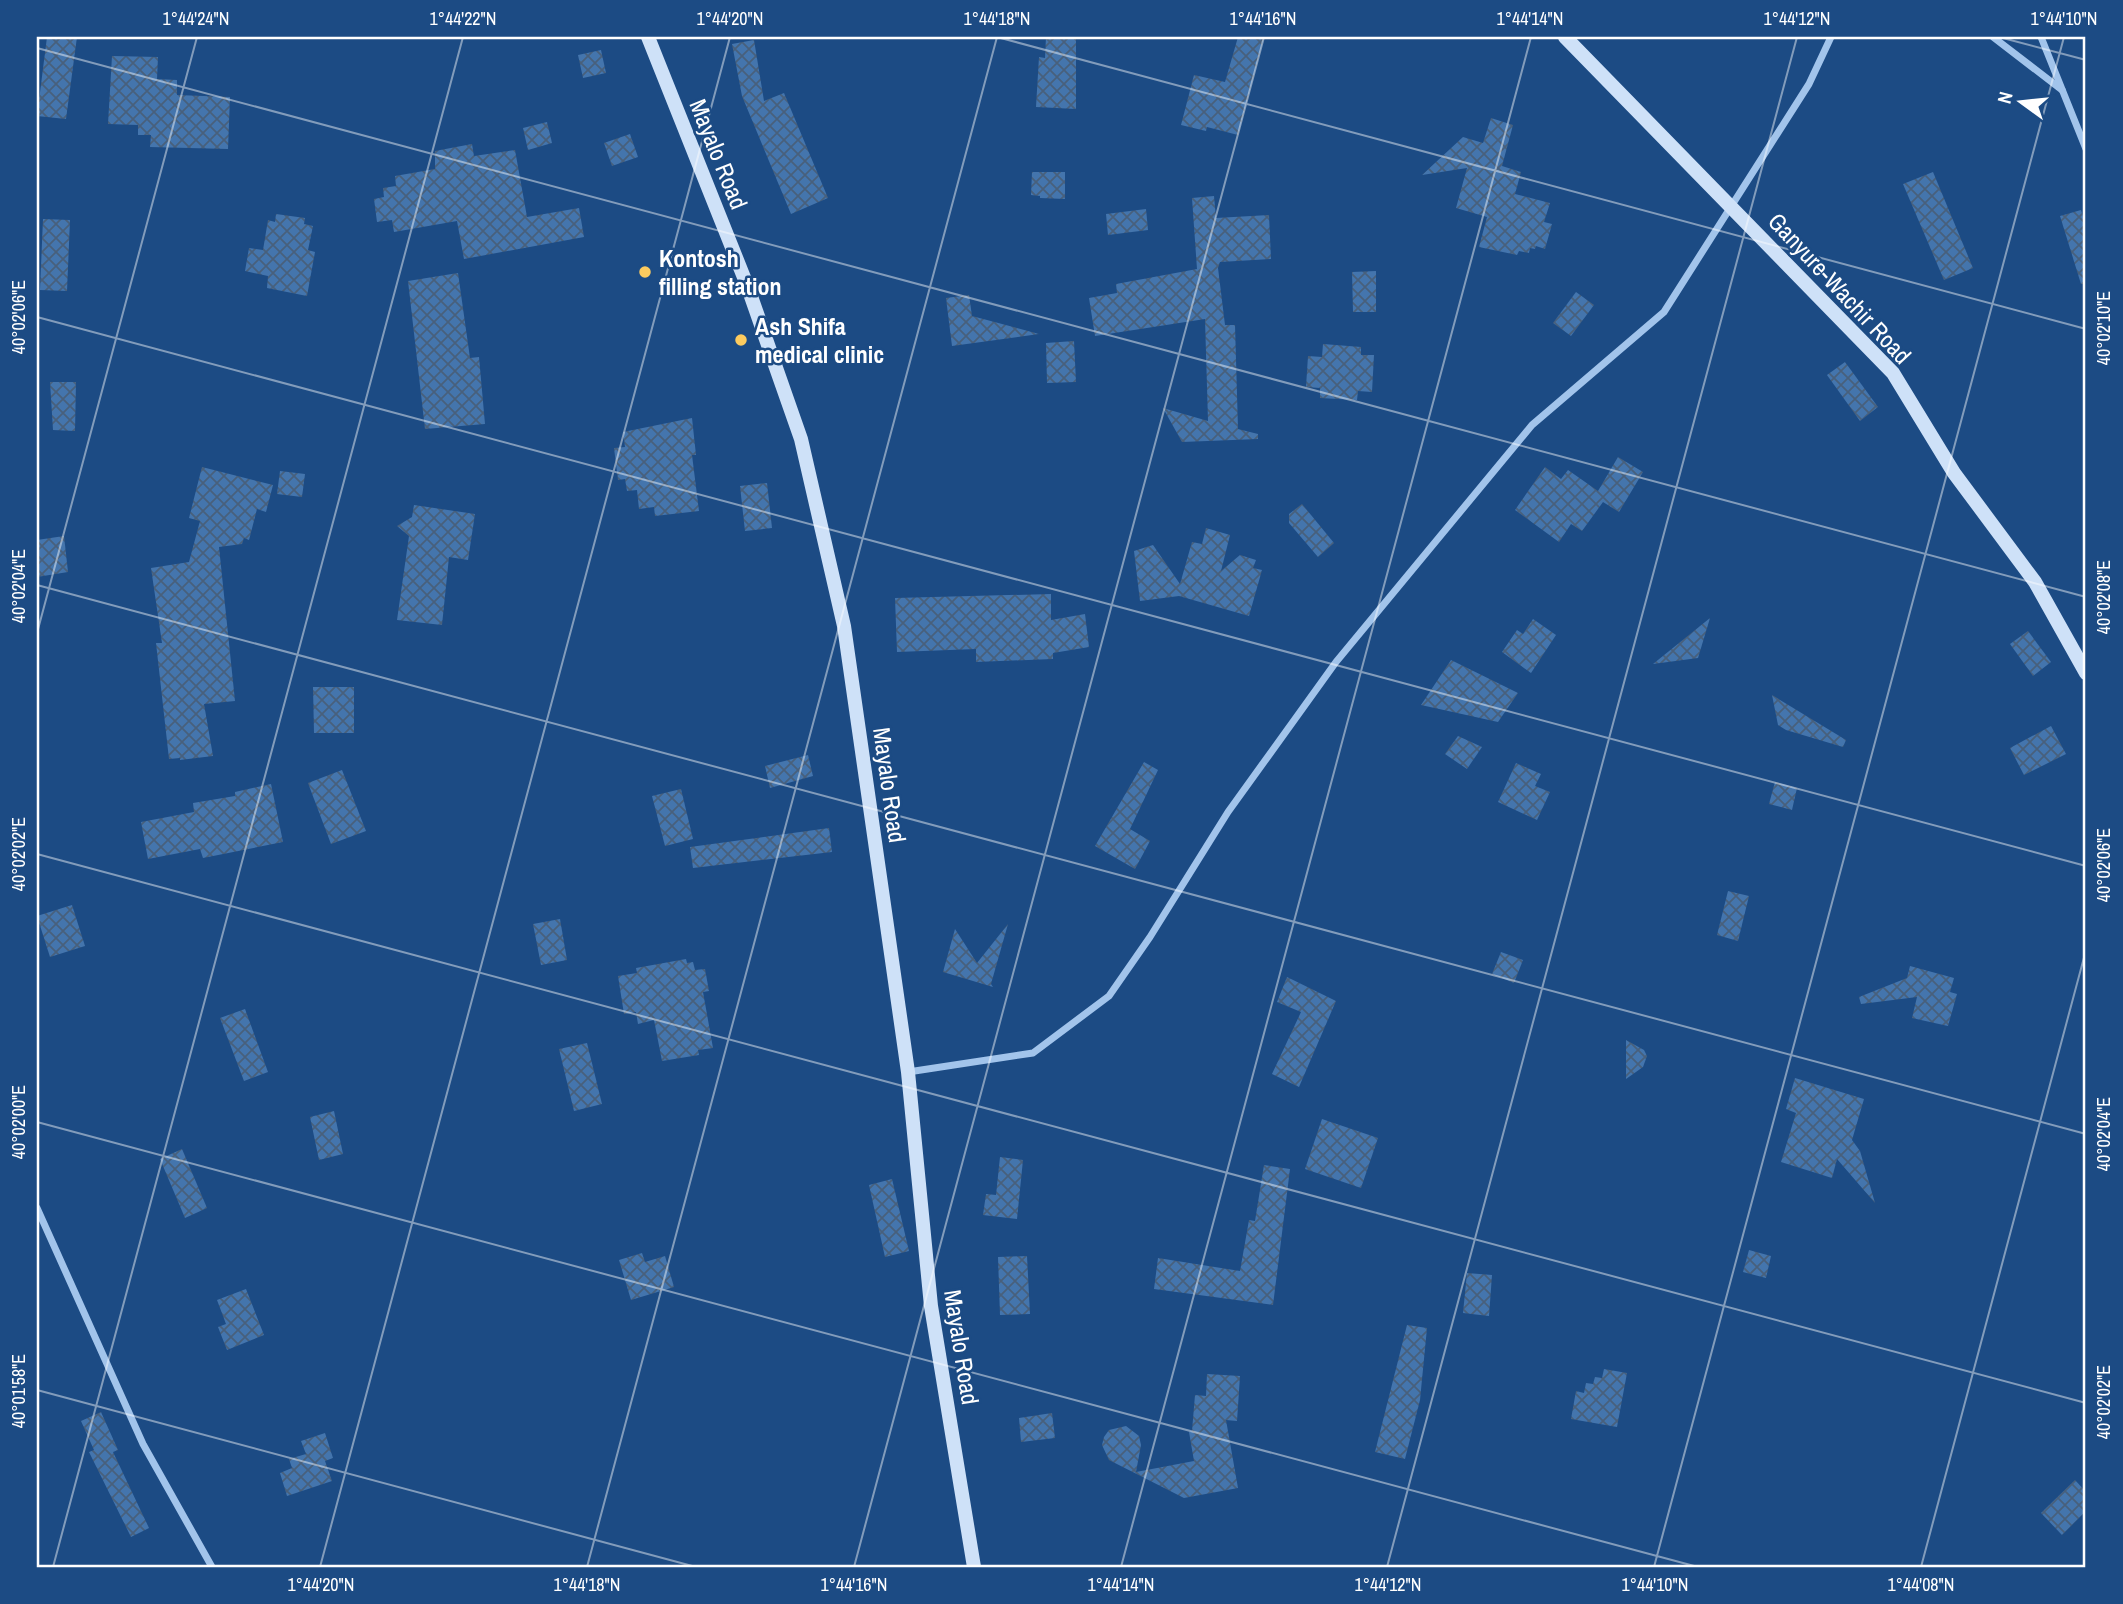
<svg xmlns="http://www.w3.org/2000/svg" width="2123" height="1604" font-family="'Archivo Narrow',sans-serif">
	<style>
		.building { fill: url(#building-cross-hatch) }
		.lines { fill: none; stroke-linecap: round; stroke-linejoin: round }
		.street { stroke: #a2c4eb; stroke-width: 7 }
		.secondary { stroke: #cee1f8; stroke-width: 14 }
		.ticks { fill: none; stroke: #fff; stroke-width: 2; stroke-opacity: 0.45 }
		.poi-dot { fill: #fccb5f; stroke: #1c4b84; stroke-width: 2.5 }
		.labels { text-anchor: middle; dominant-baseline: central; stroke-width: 5; stroke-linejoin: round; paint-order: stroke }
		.street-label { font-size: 24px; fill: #fff; stroke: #1c4b84 }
		.poi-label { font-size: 24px; font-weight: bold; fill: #fff; stroke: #1c4b84; text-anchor: start }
		.neatline { fill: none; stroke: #fff; stroke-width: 2.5 }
		.ticks-label { font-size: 18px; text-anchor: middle; fill: #fff }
	</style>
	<defs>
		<pattern id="building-cross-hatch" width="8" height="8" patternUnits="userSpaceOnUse" patternTransform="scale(1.75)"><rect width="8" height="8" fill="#4475ad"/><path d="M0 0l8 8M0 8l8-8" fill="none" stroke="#48607c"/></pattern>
	</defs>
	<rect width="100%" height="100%" fill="#1c4b84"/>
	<g class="building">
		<path d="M 47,37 L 77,37 L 66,119 L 37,116 Z"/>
		<path d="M 1046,37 L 1076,37 L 1076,109 L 1036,107 L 1039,57 L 1045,58 Z"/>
		<path d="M 1238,37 L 1264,37 L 1238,135 L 1207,127 L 1206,131 L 1181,125 L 1194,75 L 1225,82 Z"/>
		<path d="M 754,40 L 764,101 L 784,93 L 828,198 L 791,214 L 742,96 L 732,44 Z"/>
		<path d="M 601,50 L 606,73 L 583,78 L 578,55 Z"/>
		<path d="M 112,56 L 158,57 L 157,79 L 177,80 L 177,95 L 230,97 L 228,149 L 150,147 L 151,135 L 138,135 L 138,125 L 108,124 Z"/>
		<path d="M 1491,118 L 1513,125 L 1502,166 L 1521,172 L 1515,194 L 1550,203 L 1544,222 L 1552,224 L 1545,249 L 1536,246 L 1535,249 L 1530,248 L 1529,253 L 1519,251 L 1517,255 L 1479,247 L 1487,217 L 1456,208 L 1467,168 L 1422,175 L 1463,137 L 1483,143 Z"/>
		<path d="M 547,122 L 552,143 L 528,150 L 523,128 Z"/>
		<path d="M 630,134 L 638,157 L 612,166 L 604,143 Z"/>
		<path d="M 472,144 L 474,156 L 515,150 L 527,217 L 579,208 L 584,237 L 464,259 L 457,221 L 394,232 L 392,220 L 377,222 L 374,199 L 384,197 L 383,188 L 396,186 L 395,176 L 435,169 L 435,151 Z"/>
		<path d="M 1032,172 L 1065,172 L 1065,199 L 1040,198 L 1040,196 L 1031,195 Z"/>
		<path d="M 1933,172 L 1973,268 L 1944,280 L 1903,184 Z"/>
		<path d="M 1214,196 L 1216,218 L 1269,215 L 1271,259 L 1220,262 L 1218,268 L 1225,325 L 1235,325 L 1238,429 L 1258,434 L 1258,439 L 1182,442 L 1163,408 L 1208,421 L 1205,319 L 1095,336 L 1089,298 L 1117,293 L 1116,284 L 1197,269 L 1192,198 Z"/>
		<path d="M 1146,209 L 1148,230 L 1108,235 L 1106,214 Z"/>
		<path d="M 2081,210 L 2086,227 L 2086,284 L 2081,284 L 2060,216 Z"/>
		<path d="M 276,214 L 305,218 L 304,224 L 313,226 L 308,250 L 315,252 L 307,296 L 267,288 L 268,276 L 245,271 L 249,248 L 263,250 L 268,220 L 275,222 Z"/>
		<path d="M 43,219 L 70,220 L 67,291 L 40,290 Z"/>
		<path d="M 1376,271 L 1376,312 L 1353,312 L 1352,272 Z"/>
		<path d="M 458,273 L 470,358 L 479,357 L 485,424 L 425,429 L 408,281 Z"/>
		<path d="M 1576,292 L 1594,305 L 1571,336 L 1553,323 Z"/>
		<path d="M 969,295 L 972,316 L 1039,334 L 952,346 L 946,298 Z"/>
		<path d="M 1074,341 L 1076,382 L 1047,383 L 1046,343 Z"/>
		<path d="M 1323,344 L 1361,347 L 1361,355 L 1374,355 L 1372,392 L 1358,391 L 1357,400 L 1320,398 L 1320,388 L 1306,387 L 1308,356 L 1322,357 Z"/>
		<path d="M 1845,362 L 1878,407 L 1860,421 L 1827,375 Z"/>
		<path d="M 50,382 L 76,382 L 75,431 L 53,430 Z"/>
		<path d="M 692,418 L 696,455 L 692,455 L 699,511 L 655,516 L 654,507 L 639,509 L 637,490 L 627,491 L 625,479 L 618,480 L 614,448 L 625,447 L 623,432 Z"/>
		<path d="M 1618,457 L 1643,472 L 1619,512 L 1603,502 L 1582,531 L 1571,524 L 1559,542 L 1515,510 L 1545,467 L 1561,479 L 1568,470 L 1598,491 Z"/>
		<path d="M 202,467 L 273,485 L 266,512 L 257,509 L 249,540 L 244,538 L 242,544 L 219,547 L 235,701 L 204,704 L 213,756 L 180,760 L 180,758 L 169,759 L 156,643 L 162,643 L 151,568 L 189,562 L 200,521 L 189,518 Z"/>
		<path d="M 280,471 L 305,474 L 302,497 L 277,494 Z"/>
		<path d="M 767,483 L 772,528 L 745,531 L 740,486 Z"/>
		<path d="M 1302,504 L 1334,543 L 1318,557 L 1289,523 L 1289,514 Z"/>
		<path d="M 414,505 L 475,514 L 468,560 L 449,557 L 442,625 L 397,620 L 409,536 L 397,526 L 412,517 Z"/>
		<path d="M 1206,528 L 1230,535 L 1221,571 L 1240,555 L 1256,560 L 1253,568 L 1262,570 L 1249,616 L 1179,596 L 1140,601 L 1134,551 L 1153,545 L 1180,584 L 1192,542 L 1202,544 Z"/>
		<path d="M 64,536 L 68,572 L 37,577 L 37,540 Z"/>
		<path d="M 1051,594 L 1051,620 L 1085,614 L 1089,647 L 1053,653 L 1053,659 L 976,662 L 976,649 L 897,652 L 895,598 Z"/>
		<path d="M 1710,618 L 1698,658 L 1653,664 Z"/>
		<path d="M 1533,619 L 1556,635 L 1531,673 L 1502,652 L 1517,630 L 1523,634 Z"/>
		<path d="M 2028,631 L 2051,662 L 2033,676 L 2010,644 Z"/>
		<path d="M 1451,660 L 1518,693 L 1498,722 L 1421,705 Z"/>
		<path d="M 313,687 L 354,687 L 354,733 L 314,733 Z"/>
		<path d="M 1772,695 L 1846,740 L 1843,747 L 1786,730 L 1778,725 Z"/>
		<path d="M 2051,726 L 2066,754 L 2024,775 L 2010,748 Z"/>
		<path d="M 1458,736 L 1482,747 L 1467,769 L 1445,754 Z"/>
		<path d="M 808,755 L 813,776 L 770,788 L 765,766 Z"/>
		<path d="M 1144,762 L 1158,770 L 1130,829 L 1150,841 L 1135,869 L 1095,846 Z"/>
		<path d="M 1516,763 L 1541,774 L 1535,786 L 1550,792 L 1537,820 L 1498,802 Z"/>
		<path d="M 342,770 L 366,831 L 331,844 L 308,783 Z"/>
		<path d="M 1775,782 L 1797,788 L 1792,810 L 1769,804 Z"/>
		<path d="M 271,784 L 283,842 L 203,858 L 200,849 L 148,859 L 141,822 L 194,812 L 193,803 L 235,796 L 235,792 Z"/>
		<path d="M 681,789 L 693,839 L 665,846 L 652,796 Z"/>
		<path d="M 829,828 L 832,852 L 693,868 L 690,847 Z"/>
		<path d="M 1728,891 L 1749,896 L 1738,941 L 1717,935 Z"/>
		<path d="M 72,905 L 85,946 L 50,957 L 37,916 Z"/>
		<path d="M 560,919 L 567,960 L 541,965 L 533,924 Z"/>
		<path d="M 1008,924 L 991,984 L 993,987 L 943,972 L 955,929 L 977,963 Z"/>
		<path d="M 1501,952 L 1523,960 L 1514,983 L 1492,974 Z"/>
		<path d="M 686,959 L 687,963 L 693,962 L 695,970 L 705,969 L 709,991 L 703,992 L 713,1048 L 698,1050 L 699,1055 L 662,1061 L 654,1020 L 638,1024 L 636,1012 L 624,1014 L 618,976 L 637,973 L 636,968 Z"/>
		<path d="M 1910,966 L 1954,978 L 1950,992 L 1957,994 L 1948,1026 L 1912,1018 L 1917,997 L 1861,1004 L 1859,997 L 1907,978 Z"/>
		<path d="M 1287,977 L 1336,1001 L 1299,1087 L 1272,1074 L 1301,1012 L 1277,1002 Z"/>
		<path d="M 245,1009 L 268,1072 L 244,1081 L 220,1018 Z"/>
		<path d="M 1626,1040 L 1644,1050 L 1647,1056 L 1643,1067 L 1626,1079 Z"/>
		<path d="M 587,1043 L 602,1104 L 574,1111 L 559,1049 Z"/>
		<path d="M 1795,1078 L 1864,1099 L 1852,1140 L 1860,1151 L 1875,1203 L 1837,1159 L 1832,1178 L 1781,1162 L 1796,1113 L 1786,1109 Z"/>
		<path d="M 334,1111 L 343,1154 L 319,1160 L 310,1117 Z"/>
		<path d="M 1322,1119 L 1378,1138 L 1361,1188 L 1305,1169 Z"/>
		<path d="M 182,1149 L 207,1208 L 185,1218 L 160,1159 Z"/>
		<path d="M 1000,1157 L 1023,1160 L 1017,1219 L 983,1215 L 986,1194 L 996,1195 Z"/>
		<path d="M 1264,1165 L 1290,1169 L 1273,1305 L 1154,1289 L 1158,1258 L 1240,1271 L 1249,1220 L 1255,1221 Z"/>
		<path d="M 892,1179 L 909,1251 L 885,1257 L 869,1185 Z"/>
		<path d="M 1749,1250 L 1771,1256 L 1766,1278 L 1743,1272 Z"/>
		<path d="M 642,1253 L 645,1262 L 665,1256 L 674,1287 L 631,1300 L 619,1260 Z"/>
		<path d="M 1027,1256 L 1030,1314 L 1000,1315 L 998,1257 Z"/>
		<path d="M 1467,1273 L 1492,1275 L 1489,1316 L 1463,1313 Z"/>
		<path d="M 246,1289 L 264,1335 L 227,1350 L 218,1327 L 226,1324 L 217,1300 Z"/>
		<path d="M 1407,1325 L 1427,1328 L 1420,1400 L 1405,1459 L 1375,1452 Z"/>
		<path d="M 1604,1369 L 1627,1373 L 1617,1427 L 1571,1419 L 1576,1391 L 1584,1393 L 1586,1383 L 1593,1384 L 1595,1377 L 1602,1378 Z"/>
		<path d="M 1207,1374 L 1240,1376 L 1237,1421 L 1226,1420 L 1238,1488 L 1184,1498 L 1109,1460 L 1102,1445 L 1104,1437 L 1109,1430 L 1126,1426 L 1139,1436 L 1141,1445 L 1136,1472 L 1194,1461 L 1189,1432 L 1192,1431 L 1195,1395 L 1206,1396 Z"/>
		<path d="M 101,1412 L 118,1450 L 113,1452 L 149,1528 L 131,1537 L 89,1452 L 94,1450 L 81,1421 Z"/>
		<path d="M 1052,1413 L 1055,1438 L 1021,1442 L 1019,1418 Z"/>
		<path d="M 325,1433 L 333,1458 L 325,1461 L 332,1481 L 287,1496 L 280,1473 L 292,1468 L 289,1459 L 306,1454 L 301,1441 Z"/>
		<path d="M 2075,1480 L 2086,1492 L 2086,1511 L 2062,1535 L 2041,1513 Z"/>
	</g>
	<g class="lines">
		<g class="street">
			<path d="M 1993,37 L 2062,90"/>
			<path d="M 2041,37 L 2086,149"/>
			<path d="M 908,1072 L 1033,1053 L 1109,996 L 1150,937 L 1228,812 L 1336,662 L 1532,425 L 1664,312 L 1809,84 L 1831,37"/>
			<path d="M 37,1208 L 143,1444 L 212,1567"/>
		</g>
		<g class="secondary">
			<path d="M 648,37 L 747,285 L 801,439 L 844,626 L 908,1072 L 931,1306 L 974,1567"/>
			<path d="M 1565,37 L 1893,373 L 1954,473 L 2035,582 L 2086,673"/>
		</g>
	</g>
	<path class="ticks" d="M 997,37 L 2086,329M 1999,37 L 2086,60M 37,48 L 2086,597M 37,317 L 2086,866M 37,585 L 2086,1134M 37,633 L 197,37M 37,854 L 2086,1403M 37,1122 L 1698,1567M 37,1390 L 696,1567M 53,1567 L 463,37M 320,1567 L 730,37M 587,1567 L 997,37M 854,1567 L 1264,37M 1121,1567 L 1531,37M 1387,1567 L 1797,37M 1654,1567 L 2064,37M 1921,1567 L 2086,950"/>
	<g class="poi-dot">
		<circle cx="645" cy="272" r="7"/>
		<circle cx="741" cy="340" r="7"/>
	</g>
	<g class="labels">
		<g class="street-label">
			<text transform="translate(719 154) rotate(68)">Mayalo Road</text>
			<text transform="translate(1840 288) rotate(47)">Ganyure-Wachir Road</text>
			<text transform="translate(890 785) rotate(82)">Mayalo Road</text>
			<text transform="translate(962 1347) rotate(81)">Mayalo Road</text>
		</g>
		<g class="poi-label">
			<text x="659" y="258">Kontosh<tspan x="659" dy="28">filling station</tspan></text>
			<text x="755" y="326">Ash Shifa<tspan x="755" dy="28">medical clinic</tspan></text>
		</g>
	</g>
	<rect width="2123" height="1604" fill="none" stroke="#1c4b84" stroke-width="77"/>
	<g transform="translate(2021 102) rotate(285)" stroke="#1c4b84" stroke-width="5" paint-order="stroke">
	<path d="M0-5L12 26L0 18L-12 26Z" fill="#ffffff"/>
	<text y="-10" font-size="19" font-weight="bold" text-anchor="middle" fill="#ffffff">N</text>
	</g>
	<rect x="38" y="38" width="2046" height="1528" class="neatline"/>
	<g class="ticks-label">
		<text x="196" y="25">1°44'24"N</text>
		<text x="463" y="25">1°44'22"N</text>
		<text x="730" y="25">1°44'20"N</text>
		<text x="997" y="25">1°44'18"N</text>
		<text x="1263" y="25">1°44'16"N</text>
		<text x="1530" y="25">1°44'14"N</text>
		<text x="1797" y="25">1°44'12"N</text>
		<text x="2064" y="25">1°44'10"N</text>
		<text transform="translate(19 317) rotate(-90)" y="6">40°02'06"E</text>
		<text transform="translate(2104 328) rotate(-90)" y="6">40°02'10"E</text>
		<text transform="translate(19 586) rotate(-90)" y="6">40°02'04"E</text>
		<text transform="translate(2104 597) rotate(-90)" y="6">40°02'08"E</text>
		<text transform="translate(19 854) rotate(-90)" y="6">40°02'02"E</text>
		<text transform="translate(2104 865) rotate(-90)" y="6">40°02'06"E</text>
		<text transform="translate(19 1122) rotate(-90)" y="6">40°02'00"E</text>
		<text transform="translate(2104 1134) rotate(-90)" y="6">40°02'04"E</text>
		<text transform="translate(19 1391) rotate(-90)" y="6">40°01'58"E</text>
		<text transform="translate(2104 1402) rotate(-90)" y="6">40°02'02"E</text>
		<text x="321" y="1591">1°44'20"N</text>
		<text x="587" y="1591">1°44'18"N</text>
		<text x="854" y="1591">1°44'16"N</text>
		<text x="1121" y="1591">1°44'14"N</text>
		<text x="1388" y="1591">1°44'12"N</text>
		<text x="1655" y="1591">1°44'10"N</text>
		<text x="1921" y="1591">1°44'08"N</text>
	</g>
</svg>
